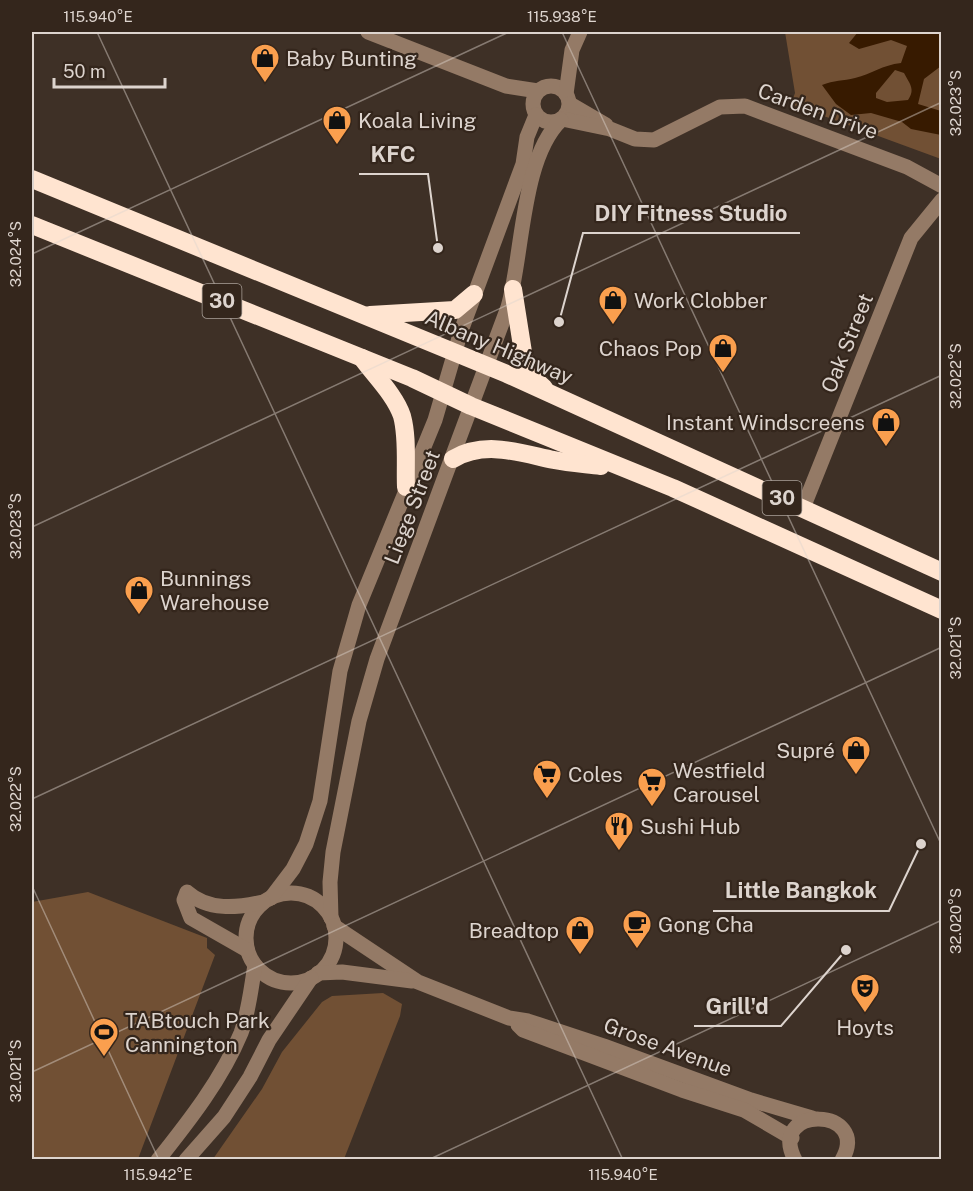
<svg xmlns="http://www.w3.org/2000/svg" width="973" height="1191" font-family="'Public Sans',sans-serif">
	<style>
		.green { fill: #715034 }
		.water { fill: #371a00; fill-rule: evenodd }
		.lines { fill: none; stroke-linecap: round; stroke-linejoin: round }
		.minor { stroke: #947a66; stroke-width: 15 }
		.highway { stroke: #ffe4d0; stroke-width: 18 }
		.ticks { fill: none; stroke: #ddd4ce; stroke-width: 1.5; stroke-opacity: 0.45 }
		.labels { text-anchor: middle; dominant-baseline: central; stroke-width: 4.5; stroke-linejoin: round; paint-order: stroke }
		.shield { fill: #34261c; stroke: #aaa099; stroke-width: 1.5 }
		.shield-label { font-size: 20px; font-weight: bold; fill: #ddd4ce }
		.poi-label { font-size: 21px; fill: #ddd4ce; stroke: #34261c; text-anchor: start }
		.street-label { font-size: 21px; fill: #ddd4ce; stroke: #34261c }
		.leader { fill: none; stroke: #ddd4ce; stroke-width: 2 }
		.callout-dot { fill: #ddd4ce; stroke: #34261c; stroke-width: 2 }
		.callout-label { font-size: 22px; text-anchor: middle; font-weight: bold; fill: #ddd4ce; stroke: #34261c; stroke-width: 4.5; stroke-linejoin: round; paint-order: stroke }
		.neatline { fill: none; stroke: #ddd4ce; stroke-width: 2 }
		.ticks-label { font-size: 15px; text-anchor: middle; fill: #ddd4ce }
	</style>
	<rect width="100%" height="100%" fill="#3e3026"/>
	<g class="green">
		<path d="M 785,32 L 941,32 L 941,159 L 791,104 L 795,93 Z"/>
		<path d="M 88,892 L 207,938 L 207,948 L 215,955 L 138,1159 L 32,1159 L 32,902 Z"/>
		<path d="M 383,993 L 402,1004 L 400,1016 L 344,1159 L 213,1159 L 262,1089 L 282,1052 L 322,1002 L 332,996 Z"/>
	</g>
	<path class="water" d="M 858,32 L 941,32 L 941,66 L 924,79 L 918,104 L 941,111 L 941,135 L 911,129 L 902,122 L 871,113 L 851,115 L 836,104 L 822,85 C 834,80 843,81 855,78 C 872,74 882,65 901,63 L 907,46 L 891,40 L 859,49 L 849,43 ZM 895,70 L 904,73 C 909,83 916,89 908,100 L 887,102 L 876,98 L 876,93 Z"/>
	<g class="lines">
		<g class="minor">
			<path d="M 368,32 L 506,86 L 538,91"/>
			<circle cx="551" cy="104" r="18"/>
			<path d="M 566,94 L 572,50 L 580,32"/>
			<path d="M 570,104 L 606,125"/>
			<path d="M 562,119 L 610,129 L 635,139 L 654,140 L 720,107 L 745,106 L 907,167 L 942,186"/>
			<path d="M 803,508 L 911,238 L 942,200"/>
			<circle cx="291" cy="938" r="45"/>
			<path d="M 271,898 L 293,869 L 306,844 L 320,801 L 340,671 L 359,605 L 435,420 L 461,331 L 523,164 L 527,137 L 536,115"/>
			<path d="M 331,918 L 330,882 L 333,852 L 359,721 L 377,659 L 508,307 C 523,256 521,158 561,120"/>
			<path d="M 334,926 L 418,982 L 509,1018 L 528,1021 L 604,1046 L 751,1100 L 812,1118"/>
			<path d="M 247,950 L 191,918 L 184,900 L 187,892 C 208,911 237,908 263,902"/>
			<path d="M 318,973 L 342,972 L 412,981"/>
			<path d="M 518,1025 L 523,1030 L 682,1090 L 744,1110 L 792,1138"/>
			<path d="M 158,1160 C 189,1121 222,1079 241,1033 C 249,1011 251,988 255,965"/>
			<path d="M 186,1160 L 224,1117 L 250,1077 L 269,1040 L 311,978"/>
			<path d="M 795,1160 C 766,1104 872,1107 842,1160"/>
		</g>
		<g class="highway">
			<path d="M 32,179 L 507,374 L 942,572"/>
			<path d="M 32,225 L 412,378 L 471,406 L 673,488 L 942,610"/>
			<path d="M 513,289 L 525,365 L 533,378 L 544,388"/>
			<path d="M 370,315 L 455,310 L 474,294"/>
			<path d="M 362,358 C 375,376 395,395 402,416 C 408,438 405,464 406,487"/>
			<path d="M 453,459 C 485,440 520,453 554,460 C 569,463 585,464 601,466"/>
		</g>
	</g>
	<path class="ticks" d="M 97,32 L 623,1160M 562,32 L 942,846M 32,254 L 509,32M 32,527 L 942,102M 32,799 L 942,375M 32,886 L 159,1160M 32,1072 L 942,647M 428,1160 L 942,920"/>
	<defs>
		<g id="shop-pin" transform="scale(1.5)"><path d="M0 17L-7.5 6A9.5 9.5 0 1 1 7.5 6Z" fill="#fa9f4e" stroke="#34261c"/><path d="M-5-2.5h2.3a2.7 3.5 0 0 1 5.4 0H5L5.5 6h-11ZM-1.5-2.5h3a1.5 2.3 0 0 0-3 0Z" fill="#111"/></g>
		<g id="supermarket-pin" transform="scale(1.5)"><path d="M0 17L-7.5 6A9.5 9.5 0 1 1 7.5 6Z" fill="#fa9f4e" stroke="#34261c"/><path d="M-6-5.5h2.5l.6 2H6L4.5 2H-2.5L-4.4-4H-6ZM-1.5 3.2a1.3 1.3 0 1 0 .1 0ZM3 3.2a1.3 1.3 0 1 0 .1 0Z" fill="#111"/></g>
		<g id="restaurant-pin" transform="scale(1.5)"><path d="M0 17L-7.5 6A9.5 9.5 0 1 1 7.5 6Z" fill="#fa9f4e" stroke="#34261c"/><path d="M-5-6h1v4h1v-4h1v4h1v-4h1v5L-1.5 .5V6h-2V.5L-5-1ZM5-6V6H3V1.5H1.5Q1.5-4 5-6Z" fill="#111"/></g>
		<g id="cafe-pin" transform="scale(1.5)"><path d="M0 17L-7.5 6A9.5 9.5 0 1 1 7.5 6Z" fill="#fa9f4e" stroke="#34261c"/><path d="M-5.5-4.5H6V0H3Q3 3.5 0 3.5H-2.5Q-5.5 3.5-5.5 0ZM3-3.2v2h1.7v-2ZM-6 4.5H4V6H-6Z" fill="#111"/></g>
		<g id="theatre-pin" transform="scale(1.5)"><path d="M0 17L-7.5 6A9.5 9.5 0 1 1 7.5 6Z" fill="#fa9f4e" stroke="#34261c"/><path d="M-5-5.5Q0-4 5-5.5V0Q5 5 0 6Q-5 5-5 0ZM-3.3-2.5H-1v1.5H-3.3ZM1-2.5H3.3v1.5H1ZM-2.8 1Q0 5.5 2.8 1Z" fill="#111"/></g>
		<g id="stadium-pin" transform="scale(1.5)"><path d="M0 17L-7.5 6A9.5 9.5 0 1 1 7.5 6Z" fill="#fa9f4e" stroke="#34261c"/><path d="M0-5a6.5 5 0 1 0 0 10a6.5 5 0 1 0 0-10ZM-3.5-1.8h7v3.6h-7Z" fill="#111"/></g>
	</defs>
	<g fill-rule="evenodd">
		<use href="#shop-pin" x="265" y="58"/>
		<use href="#shop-pin" x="337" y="120"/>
		<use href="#shop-pin" x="613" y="300"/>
		<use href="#shop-pin" x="723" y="348"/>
		<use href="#shop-pin" x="886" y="422"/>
		<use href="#shop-pin" x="139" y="590"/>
		<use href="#shop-pin" x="856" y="750"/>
		<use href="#supermarket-pin" x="547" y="774"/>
		<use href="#supermarket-pin" x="652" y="782"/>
		<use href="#restaurant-pin" x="619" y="826"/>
		<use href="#cafe-pin" x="637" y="924"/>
		<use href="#shop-pin" x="580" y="930"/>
		<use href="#theatre-pin" x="865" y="988"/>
		<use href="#stadium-pin" x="104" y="1032"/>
	</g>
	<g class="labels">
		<g class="shield">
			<rect x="202.5" y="284" width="39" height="34" rx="4.5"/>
			<rect x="762.5" y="481" width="39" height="34" rx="4.5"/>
		</g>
		<g class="shield-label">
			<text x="222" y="301">30</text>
			<text x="782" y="498">30</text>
		</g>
		<g class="poi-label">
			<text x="286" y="58">Baby Bunting</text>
			<text x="358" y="120">Koala Living</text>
			<text x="634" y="300">Work Clobber</text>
			<text x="702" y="348" text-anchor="end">Chaos Pop</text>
			<text x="865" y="422" text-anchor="end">Instant Windscreens</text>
			<text x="160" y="578">Bunnings<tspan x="160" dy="24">Warehouse</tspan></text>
			<text x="835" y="750" text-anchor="end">Supré</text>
			<text x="673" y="770">Westfield<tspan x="673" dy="24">Carousel</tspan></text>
			<text x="568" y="774">Coles</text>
			<text x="640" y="826">Sushi Hub</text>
			<text x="658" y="924">Gong Cha</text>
			<text x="559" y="930" text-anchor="end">Breadtop</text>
			<text x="125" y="1020">TABtouch Park<tspan x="125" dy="24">Cannington</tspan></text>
			<text x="865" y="1027" text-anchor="middle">Hoyts</text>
		</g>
		<g class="street-label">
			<text transform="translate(818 111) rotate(20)">Carden Drive</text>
			<text transform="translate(847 343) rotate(-68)">Oak Street</text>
			<text transform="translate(499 347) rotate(23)">Albany Highway</text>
			<text transform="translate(412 507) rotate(-69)">Liege Street</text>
			<text transform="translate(668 1047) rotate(20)">Grose Avenue</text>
		</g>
	</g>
	<path class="leader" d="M438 248L428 174H359M559 322L583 233H800M921 844L889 911H713M846 950L781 1026H694"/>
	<g class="callout-dot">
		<circle cx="438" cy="248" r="6"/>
		<circle cx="559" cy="322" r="6"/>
		<circle cx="921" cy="844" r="6"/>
		<circle cx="846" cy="950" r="6"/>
	</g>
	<g class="callout-label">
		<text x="393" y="162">KFC</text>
		<text x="691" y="221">DIY Fitness Studio</text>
		<text x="801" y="898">Little Bangkok</text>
		<text x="737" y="1014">Grill'd</text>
	</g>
	<rect width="973" height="1191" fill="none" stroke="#34261c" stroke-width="66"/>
	<path d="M54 78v9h111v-9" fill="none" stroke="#ddd4ce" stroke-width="3"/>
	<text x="63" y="78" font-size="18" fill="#ddd4ce" stroke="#34261c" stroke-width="4.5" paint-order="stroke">50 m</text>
	<rect x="33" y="33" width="907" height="1125" class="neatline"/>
	<g class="ticks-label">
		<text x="98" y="22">115.940°E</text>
		<text x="562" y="22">115.938°E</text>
		<text transform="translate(956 103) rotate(-90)" y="5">32.023°S</text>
		<text transform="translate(16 254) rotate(-90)" y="5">32.024°S</text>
		<text transform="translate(956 376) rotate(-90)" y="5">32.022°S</text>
		<text transform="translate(16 526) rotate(-90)" y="5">32.023°S</text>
		<text transform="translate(956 648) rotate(-90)" y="5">32.021°S</text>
		<text transform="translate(16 799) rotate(-90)" y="5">32.022°S</text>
		<text transform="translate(956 921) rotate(-90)" y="5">32.020°S</text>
		<text transform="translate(16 1071) rotate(-90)" y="5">32.021°S</text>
		<text x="158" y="1180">115.942°E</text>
		<text x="623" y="1180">115.940°E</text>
	</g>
</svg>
